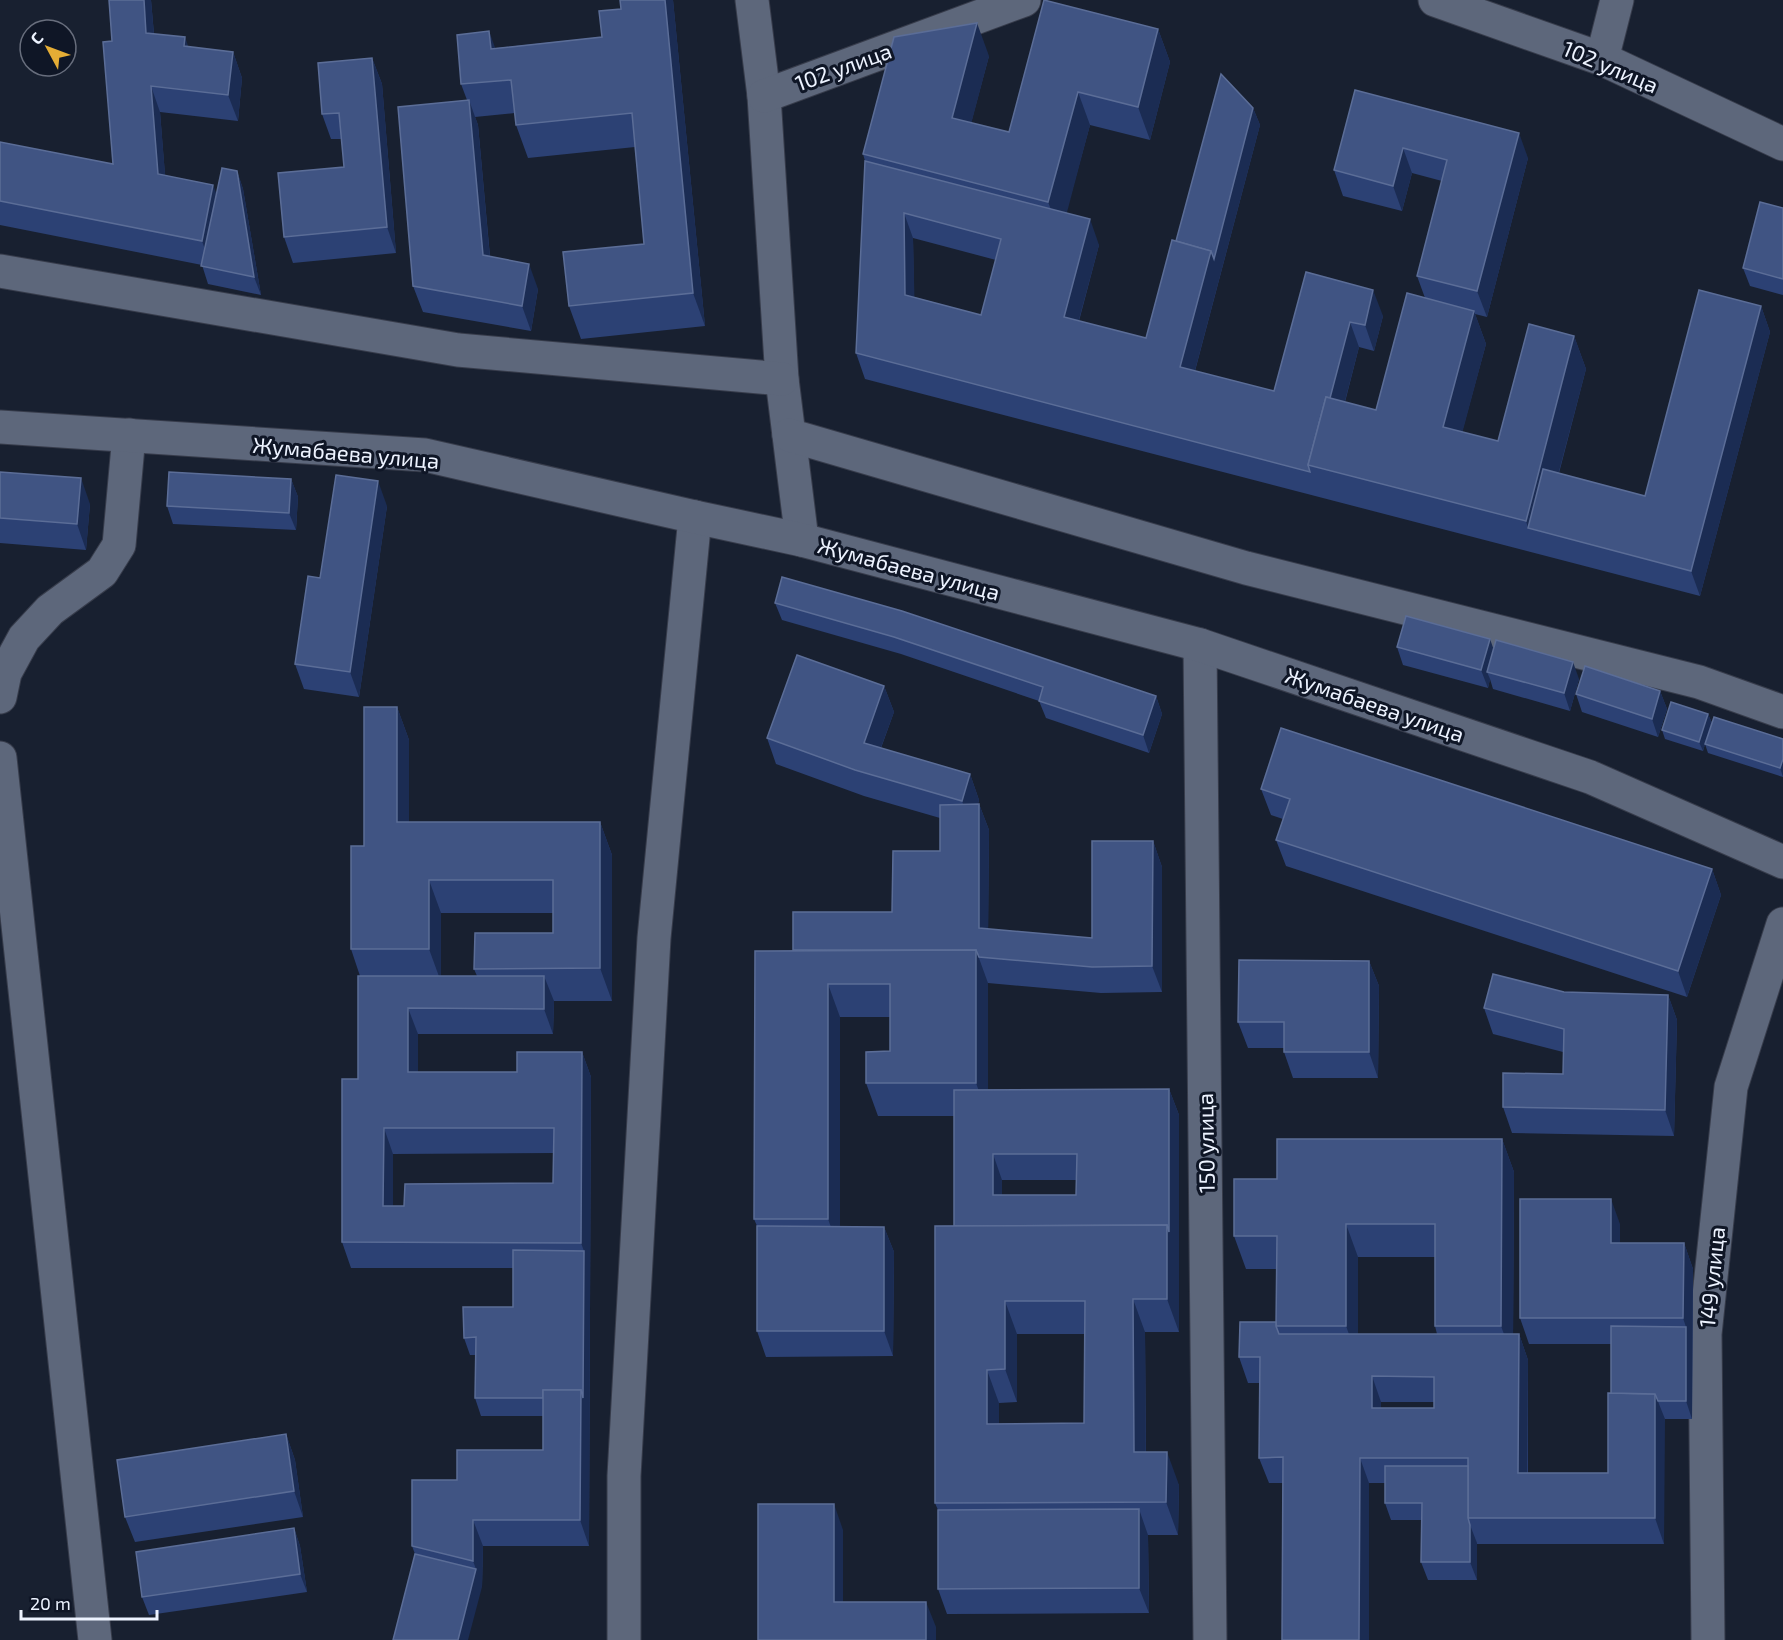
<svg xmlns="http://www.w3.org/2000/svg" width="1783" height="1640" font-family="'Exo 2',sans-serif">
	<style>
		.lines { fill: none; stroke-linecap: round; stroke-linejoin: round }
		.minor-casing { stroke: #373c4b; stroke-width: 35 }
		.tertiary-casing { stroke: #373c4b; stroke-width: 35 }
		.minor { stroke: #5d677b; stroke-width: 33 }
		.tertiary { stroke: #5d677b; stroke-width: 33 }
		.wall { fill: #2c4174; fill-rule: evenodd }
		.shaded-wall { fill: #1b2c53 }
		.building { fill: #405483; stroke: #5b6d97; stroke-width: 1.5; fill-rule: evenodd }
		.labels { text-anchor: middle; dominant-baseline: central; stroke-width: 6; stroke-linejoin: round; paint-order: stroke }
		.street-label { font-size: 22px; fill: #edf3ff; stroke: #0f1626 }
	</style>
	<rect width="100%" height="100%" fill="#182030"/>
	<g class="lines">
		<g class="minor-casing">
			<g id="minor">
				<path d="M 752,0 L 764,96 L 782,379 L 802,540"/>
				<path d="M 1435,0 L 1602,59 L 1783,144"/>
				<path d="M 1602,59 L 1617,0"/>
				<path d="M 764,96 L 1024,0"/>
				<path d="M 0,271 L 458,350 L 782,379"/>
				<path d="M 789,435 L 1246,568 L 1699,682 L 1783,712"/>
				<path d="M 1200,645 L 1210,1640"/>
				<path d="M 0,697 L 5,673 L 24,638 L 50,610 L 102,572 L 119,545 L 129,435"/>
				<path d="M 0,758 L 95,1640"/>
				<path d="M 624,1640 L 624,1476 L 654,938 L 695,517"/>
				<path d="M 1708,1640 L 1705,1334 L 1731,1087 L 1783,924"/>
			</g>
		</g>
		<g class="tertiary-casing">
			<path id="tertiary" d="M 0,427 L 425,455 L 695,517 L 802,540 L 1200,645 L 1590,777 L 1783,862"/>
		</g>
		<use href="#minor" class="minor"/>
		<use href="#tertiary" class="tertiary"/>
	</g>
	<g class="wall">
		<path d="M 151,0 L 154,34 L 188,47 L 233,52 L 242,78 L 238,121 L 160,112 L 165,175 L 216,193 L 237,171 L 243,189 L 261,295 L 208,284 L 202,265 L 0,225 L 0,142 L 113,164 L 112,41 Z"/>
		<path d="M 620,0 L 673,0 L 705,326 L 581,339 L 569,306 L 644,244 L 635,147 L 528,158 L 516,125 L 515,113 L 475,117 L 478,125 L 490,256 L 538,289 L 531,331 L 423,312 L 413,286 L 467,100 L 461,84 L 496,48 L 602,37 L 621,9 Z"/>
		<path d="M 1158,29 L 1170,62 L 1150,140 L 1090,125 L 1066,213 L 1099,245 L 1079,321 L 1146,338 L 1176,241 L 1253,108 L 1260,125 L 1195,371 L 1274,391 L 1306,272 L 1383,316 L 1374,351 L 1359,347 L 1345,402 L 1376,410 L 1425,298 L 1417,276 L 1442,181 L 1412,173 L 1402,211 L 1343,196 L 1334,170 L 1355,90 L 1528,158 L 1487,317 L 1475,314 L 1486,344 L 1462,432 L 1498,441 L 1574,336 L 1586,369 L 1559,473 L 1645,496 L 1761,306 L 1770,332 L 1700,596 L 865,379 L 856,353 L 865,161 L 863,154 L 989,56 L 971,123 L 1009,132 ZM 913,238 L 996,260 L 981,315 L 914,297 Z"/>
		<path d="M 372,58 L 382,84 L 396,253 L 293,263 L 284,237 L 344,167 L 342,139 L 331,139 L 322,114 Z"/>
		<path d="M 1783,208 L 1783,295 L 1750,286 L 1743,268 Z"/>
		<path d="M 0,472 L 90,504 L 86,550 L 0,543 Z"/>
		<path d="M 291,479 L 298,497 L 296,530 L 173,524 L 167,506 Z"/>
		<path d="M 387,506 L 359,697 L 304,689 L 295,664 L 320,578 Z"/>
		<path d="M 775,603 L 1156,696 L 1162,714 L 1149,753 L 1046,718 L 1039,701 L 901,654 L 782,620 Z"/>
		<path d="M 1397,647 L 1493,649 L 1579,679 L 1570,711 L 1493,689 L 1490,679 L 1488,688 L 1403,665 Z"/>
		<path d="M 884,686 L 894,712 L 881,748 L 970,774 L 979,800 L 978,804 L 979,804 L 989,830 L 988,929 L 1092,938 L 1153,841 L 1162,867 L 1162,992 L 1101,993 L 988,983 L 988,1090 L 1169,1089 L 1179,1115 L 1179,1332 L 1145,1332 L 1146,1452 L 1179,1485 L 1178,1535 L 1148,1535 L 1149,1613 L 947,1614 L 938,1589 L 938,1510 L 935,1503 L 954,1226 L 954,1116 L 878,1116 L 866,1083 L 890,1051 L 890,1017 L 840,1017 L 840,1226 L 884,1227 L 894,1252 L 893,1356 L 766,1357 L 757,1331 L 757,1226 L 754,1219 L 793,950 L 892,912 L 940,851 L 940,818 L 864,796 L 776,764 L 767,738 ZM 1002,1180 L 1077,1180 L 1076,1195 L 1002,1195 ZM 1017,1334 L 1085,1334 L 1084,1423 L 999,1424 L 999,1403 L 1017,1402 Z"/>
		<path d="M 1660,691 L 1667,709 L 1658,737 L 1582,712 L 1576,694 Z"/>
		<path d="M 397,707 L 409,740 L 409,822 L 600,822 L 612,855 L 612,1001 L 554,1001 L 553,1034 L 418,1034 L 418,1072 L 517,1072 L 582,1052 L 591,1077 L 589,1546 L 483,1546 L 482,1587 L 415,1554 L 412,1546 L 457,1480 L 543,1450 L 543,1416 L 481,1416 L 475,1398 L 476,1355 L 470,1355 L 464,1338 L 513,1307 L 513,1268 L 351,1268 L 342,1242 L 358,1079 L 360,976 L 351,949 L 364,846 ZM 441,913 L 553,913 L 553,933 L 474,969 L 477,976 L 441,976 ZM 554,1153 L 553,1183 L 404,1206 L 393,1206 L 393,1154 Z"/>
		<path d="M 1708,714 L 1712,723 L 1783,739 L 1783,777 L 1708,753 L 1705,744 L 1703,751 L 1665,739 L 1662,730 Z"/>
		<path d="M 1261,789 L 1712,869 L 1721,895 L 1687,997 L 1286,866 L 1276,840 L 1283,819 L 1271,815 Z"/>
		<path d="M 1369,961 L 1379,986 L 1378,1078 L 1293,1078 L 1284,1052 L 1284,1048 L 1248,1048 L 1238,1022 Z"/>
		<path d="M 1564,992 L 1668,995 L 1677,1020 L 1674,1136 L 1512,1133 L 1503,1107 L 1563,1074 L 1563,1052 L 1493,1034 L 1484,1008 Z"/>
		<path d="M 1502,1139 L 1514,1172 L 1513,1334 L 1519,1334 L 1528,1360 L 1528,1473 L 1608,1473 L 1611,1393 L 1611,1344 L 1529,1344 L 1520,1318 L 1620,1224 L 1620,1243 L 1684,1243 L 1693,1269 L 1692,1419 L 1664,1419 L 1664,1544 L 1477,1544 L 1477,1543 L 1477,1580 L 1428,1580 L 1421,1562 L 1422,1520 L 1391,1520 L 1385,1503 L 1385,1483 L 1269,1483 L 1259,1458 L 1260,1383 L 1248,1383 L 1239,1357 L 1276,1322 L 1276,1269 L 1246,1269 L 1234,1236 L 1277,1179 ZM 1358,1257 L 1435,1257 L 1435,1326 L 1437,1334 L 1358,1334 ZM 1381,1402 L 1434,1402 L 1434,1408 L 1381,1408 Z"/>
		<path d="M 286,1434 L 295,1460 L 303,1517 L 135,1542 L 125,1517 Z"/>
		<path d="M 294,1528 L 300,1546 L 307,1592 L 149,1615 L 142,1597 Z"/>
	</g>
	<g class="shaded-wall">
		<path d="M 144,0 L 151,0 L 156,59 L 146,33 Z"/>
		<path d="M 665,0 L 673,0 L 705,326 L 693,293 Z"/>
		<path d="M 977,23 L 989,56 L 964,151 L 952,118 Z"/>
		<path d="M 1158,29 L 1170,62 L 1150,140 L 1138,107 Z"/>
		<path d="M 489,31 L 501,64 L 503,82 L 491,49 Z"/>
		<path d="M 185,37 L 194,63 L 184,46 Z"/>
		<path d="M 233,52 L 242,78 L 238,121 L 228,95 Z"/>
		<path d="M 372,58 L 382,84 L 396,253 L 387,227 Z"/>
		<path d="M 151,86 L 160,112 L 167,199 L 158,174 Z"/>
		<path d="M 1078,92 L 1090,125 L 1061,235 L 1048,202 Z"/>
		<path d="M 469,100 L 478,125 L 492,280 L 483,255 Z"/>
		<path d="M 1253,108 L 1260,125 L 1189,393 L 1180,367 L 1211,251 Z"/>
		<path d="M 1519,133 L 1528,158 L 1487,317 L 1477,291 Z"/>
		<path d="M 1403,148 L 1412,173 L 1402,211 L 1393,186 Z"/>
		<path d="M 237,171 L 243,189 L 261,295 L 254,277 Z"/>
		<path d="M 213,185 L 223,210 L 211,267 L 202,241 Z"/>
		<path d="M 904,213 L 913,238 L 915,321 L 905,295 Z"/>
		<path d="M 1090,219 L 1099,245 L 1073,342 L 1064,317 Z"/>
		<path d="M 529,264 L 538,289 L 531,331 L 522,306 Z"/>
		<path d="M 1373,290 L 1383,316 L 1374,351 L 1365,325 Z"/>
		<path d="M 1761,306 L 1770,332 L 1700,596 L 1691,571 Z"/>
		<path d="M 1474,311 L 1486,344 L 1455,460 L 1443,427 Z"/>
		<path d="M 1350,322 L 1359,347 L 1327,470 L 1312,466 Z"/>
		<path d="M 1574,336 L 1586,369 L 1543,532 L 1528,528 L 1526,521 Z"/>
		<path d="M 81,478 L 90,504 L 86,550 L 77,524 Z"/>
		<path d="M 291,479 L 298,497 L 296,530 L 289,513 Z"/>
		<path d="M 378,481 L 387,506 L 359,697 L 350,672 Z"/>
		<path d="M 1490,639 L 1496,656 L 1487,672 L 1490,679 L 1488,688 L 1481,670 Z"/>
		<path d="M 1573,662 L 1579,679 L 1570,711 L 1564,693 Z"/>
		<path d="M 884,686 L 894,712 L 873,769 L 864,743 Z"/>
		<path d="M 1660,691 L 1667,709 L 1658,737 L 1652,719 Z"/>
		<path d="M 1156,696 L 1162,714 L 1149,753 L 1143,735 Z"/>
		<path d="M 397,707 L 409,740 L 409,855 L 397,822 Z"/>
		<path d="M 1708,714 L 1712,723 L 1703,751 L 1699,742 Z"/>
		<path d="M 1783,759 L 1783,777 L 1780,768 Z"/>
		<path d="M 970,774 L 979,800 L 971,827 L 962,801 Z"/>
		<path d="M 979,804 L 989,830 L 988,954 L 979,928 Z"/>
		<path d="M 600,822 L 612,855 L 612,1001 L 600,968 Z"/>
		<path d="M 1153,841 L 1162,867 L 1162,992 L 1152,966 Z"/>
		<path d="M 1712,869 L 1721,895 L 1687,997 L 1678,971 Z"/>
		<path d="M 429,880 L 441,913 L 441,982 L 429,949 Z"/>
		<path d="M 976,950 L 988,983 L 988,1116 L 976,1083 Z"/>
		<path d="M 1369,961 L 1379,986 L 1378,1078 L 1369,1052 Z"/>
		<path d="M 544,976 L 554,1001 L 553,1034 L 544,1009 Z"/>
		<path d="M 828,984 L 840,1017 L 840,1252 L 828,1219 Z"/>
		<path d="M 1668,995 L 1677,1020 L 1674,1136 L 1665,1110 Z"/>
		<path d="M 408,1008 L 418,1034 L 418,1098 L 408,1072 Z"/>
		<path d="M 582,1052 L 591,1077 L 589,1546 L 580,1520 L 581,1390 L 584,1251 L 581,1243 Z"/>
		<path d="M 1169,1089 L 1179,1115 L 1179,1332 L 1167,1299 L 1167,1225 Z"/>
		<path d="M 384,1128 L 393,1154 L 393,1231 L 383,1206 Z"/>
		<path d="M 1502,1139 L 1514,1172 L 1513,1359 L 1501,1326 Z"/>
		<path d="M 993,1154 L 1002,1180 L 1002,1221 L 993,1195 Z"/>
		<path d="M 1611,1199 L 1620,1224 L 1620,1269 L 1611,1243 Z"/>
		<path d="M 1346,1224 L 1358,1257 L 1358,1359 L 1346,1326 Z"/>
		<path d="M 884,1227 L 894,1252 L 893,1356 L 884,1331 Z"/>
		<path d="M 1684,1243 L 1693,1269 L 1692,1419 L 1686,1401 L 1686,1327 L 1683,1318 Z"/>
		<path d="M 1133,1299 L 1145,1332 L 1146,1485 L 1134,1452 Z"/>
		<path d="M 1005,1301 L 1017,1334 L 1017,1402 L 1005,1369 Z"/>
		<path d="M 1519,1334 L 1528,1360 L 1527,1499 L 1518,1473 Z"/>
		<path d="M 987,1370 L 999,1403 L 999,1457 L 987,1424 Z"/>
		<path d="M 1372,1376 L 1381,1402 L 1381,1434 L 1372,1408 Z"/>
		<path d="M 1655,1394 L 1665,1419 L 1664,1544 L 1655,1518 Z"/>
		<path d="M 286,1434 L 295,1460 L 303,1517 L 294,1491 Z"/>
		<path d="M 1167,1452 L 1179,1485 L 1178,1535 L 1166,1502 Z"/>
		<path d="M 1360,1458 L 1369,1483 L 1369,1640 L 1359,1640 Z"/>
		<path d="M 834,1504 L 843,1530 L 843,1628 L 834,1602 Z"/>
		<path d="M 1139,1509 L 1148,1535 L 1149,1613 L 1139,1588 Z"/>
		<path d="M 473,1520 L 483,1546 L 482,1587 L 468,1640 L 458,1640 L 476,1569 L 473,1561 Z"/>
		<path d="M 1470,1525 L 1477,1543 L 1477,1580 L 1470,1562 Z"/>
		<path d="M 294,1528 L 300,1546 L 307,1592 L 300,1574 Z"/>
		<path d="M 926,1602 L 936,1627 L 936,1640 L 926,1640 Z"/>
	</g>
	<g class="building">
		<path d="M 109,0 L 144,0 L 146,33 L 185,37 L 184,46 L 233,52 L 228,95 L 151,86 L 158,174 L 213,185 L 202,241 L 0,201 L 0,142 L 113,164 L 103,42 L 112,41 Z"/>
		<path d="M 620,0 L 665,0 L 693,293 L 569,306 L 563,252 L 644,244 L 632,113 L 516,125 L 511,80 L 461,84 L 457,35 L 489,31 L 491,49 L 602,37 L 599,11 L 621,9 Z"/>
		<path d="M 1044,0 L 1158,29 L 1138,107 L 1078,92 L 1048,202 L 863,154 L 894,37 L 977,23 L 952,118 L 1009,132 Z"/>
		<path d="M 372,58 L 387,227 L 284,237 L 278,173 L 344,167 L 339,113 L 322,114 L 318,63 Z"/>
		<path d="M 1221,74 L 1253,108 L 1214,259 L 1211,251 L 1176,241 Z"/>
		<path d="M 1355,90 L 1519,133 L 1477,291 L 1417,276 L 1447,160 L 1403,148 L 1393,186 L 1334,170 Z"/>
		<path d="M 469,100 L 483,255 L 529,264 L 522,306 L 413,286 L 398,107 Z"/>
		<path d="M 865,161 L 1090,219 L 1064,317 L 1146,338 L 1172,240 L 1211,251 L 1180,367 L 1274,391 L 1306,272 L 1373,290 L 1365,325 L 1350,322 L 1330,398 L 1326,397 L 1308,465 L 1310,472 L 856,353 ZM 904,213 L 1001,239 L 981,315 L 905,295 Z"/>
		<path d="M 222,168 L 237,171 L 254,277 L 201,266 Z"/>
		<path d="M 1760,202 L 1783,208 L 1783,279 L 1743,268 Z"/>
		<path d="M 1699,290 L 1761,306 L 1691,571 L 1528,528 L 1543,469 L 1645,496 Z"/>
		<path d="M 1407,293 L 1474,311 L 1443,427 L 1498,441 L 1529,324 L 1574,336 L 1526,521 L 1308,465 L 1326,397 L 1376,410 Z"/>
		<path d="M 0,472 L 81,478 L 77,524 L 0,518 Z"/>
		<path d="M 169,472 L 291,479 L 289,513 L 167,506 Z"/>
		<path d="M 336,475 L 378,481 L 350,672 L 295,664 L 308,576 L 320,578 Z"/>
		<path d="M 782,577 L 902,611 L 1156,696 L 1143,735 L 1039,701 L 1043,687 L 894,637 L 775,603 Z"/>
		<path d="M 1406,616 L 1490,639 L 1481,670 L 1397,647 Z"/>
		<path d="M 1496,640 L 1573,662 L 1564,693 L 1487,672 Z"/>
		<path d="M 797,655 L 884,686 L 864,743 L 970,774 L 962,801 L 855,770 L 767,738 Z"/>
		<path d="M 1585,666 L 1660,691 L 1652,719 L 1576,694 Z"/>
		<path d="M 1671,702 L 1708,714 L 1699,742 L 1662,730 Z"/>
		<path d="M 364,707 L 397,707 L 397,822 L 600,822 L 600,968 L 474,969 L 475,933 L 553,933 L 553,880 L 429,880 L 429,949 L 351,949 L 351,846 L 364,846 Z"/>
		<path d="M 1714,717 L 1783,739 L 1783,759 L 1780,768 L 1705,744 Z"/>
		<path d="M 1281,728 L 1712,869 L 1678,971 L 1276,840 L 1290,799 L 1261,789 Z"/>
		<path d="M 979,804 L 979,928 L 1092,938 L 1092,841 L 1153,841 L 1152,966 L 1092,967 L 979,957 L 976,950 L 793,950 L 793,912 L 892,912 L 893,851 L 940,851 L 940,805 Z"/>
		<path d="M 976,950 L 976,1083 L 866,1083 L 866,1052 L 890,1051 L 890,984 L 828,984 L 828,1219 L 754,1219 L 755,951 Z"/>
		<path d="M 1239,960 L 1369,961 L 1369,1052 L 1284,1052 L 1284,1022 L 1238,1022 Z"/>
		<path d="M 1493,974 L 1564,992 L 1668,995 L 1665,1110 L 1503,1107 L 1503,1073 L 1563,1074 L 1564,1029 L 1484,1008 Z"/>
		<path d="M 358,976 L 544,976 L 544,1009 L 408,1008 L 408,1072 L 517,1072 L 517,1052 L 582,1052 L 581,1243 L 342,1242 L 342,1079 L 358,1079 ZM 384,1128 L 554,1128 L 553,1183 L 405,1184 L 404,1206 L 383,1206 Z"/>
		<path d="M 1169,1089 L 1169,1232 L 1167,1225 L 954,1226 L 954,1090 ZM 993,1154 L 1077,1154 L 1076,1195 L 993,1195 Z"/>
		<path d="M 1277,1139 L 1502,1139 L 1501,1326 L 1435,1326 L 1435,1224 L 1346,1224 L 1346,1326 L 1276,1326 L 1277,1236 L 1234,1236 L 1234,1179 L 1277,1179 Z"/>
		<path d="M 1520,1199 L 1611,1199 L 1611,1243 L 1684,1243 L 1683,1318 L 1520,1318 Z"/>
		<path d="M 1167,1225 L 1167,1299 L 1133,1299 L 1134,1452 L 1167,1452 L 1166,1502 L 935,1503 L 935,1226 ZM 1005,1301 L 1085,1301 L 1084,1423 L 987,1424 L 987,1370 L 1005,1369 Z"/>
		<path d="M 757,1226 L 884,1227 L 884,1331 L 757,1331 Z"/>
		<path d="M 513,1250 L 584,1251 L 583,1398 L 581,1390 L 543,1390 L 543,1398 L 475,1398 L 476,1337 L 464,1338 L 463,1307 L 513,1307 Z"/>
		<path d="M 1240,1322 L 1276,1322 L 1276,1326 L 1279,1334 L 1519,1334 L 1518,1473 L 1608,1473 L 1608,1393 L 1655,1394 L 1655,1518 L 1468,1518 L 1468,1458 L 1360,1458 L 1359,1640 L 1282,1640 L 1283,1457 L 1259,1458 L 1260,1357 L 1239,1357 ZM 1372,1376 L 1434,1377 L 1434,1408 L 1372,1408 Z"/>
		<path d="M 1611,1326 L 1686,1327 L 1686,1401 L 1658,1401 L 1655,1394 L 1611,1393 Z"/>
		<path d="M 543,1390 L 581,1390 L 580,1520 L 473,1520 L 473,1561 L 412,1546 L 412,1480 L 457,1480 L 457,1450 L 543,1450 Z"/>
		<path d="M 286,1434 L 294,1491 L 125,1517 L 117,1460 Z"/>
		<path d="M 1385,1466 L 1468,1466 L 1468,1518 L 1470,1525 L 1470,1562 L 1421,1562 L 1422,1503 L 1385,1503 Z"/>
		<path d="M 758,1504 L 834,1504 L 834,1602 L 926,1602 L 926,1640 L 758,1640 Z"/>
		<path d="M 1139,1509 L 1139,1588 L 938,1589 L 938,1510 Z"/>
		<path d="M 294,1528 L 300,1574 L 142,1597 L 136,1552 Z"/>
		<path d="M 415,1554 L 476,1569 L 458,1640 L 393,1640 Z"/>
	</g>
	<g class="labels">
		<g class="street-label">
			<text transform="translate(843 66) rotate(-20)">102 улица</text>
			<text transform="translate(1611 66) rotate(23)">102 улица</text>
			<text transform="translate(346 452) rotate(5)">Жумабаева улица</text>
			<text transform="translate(909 568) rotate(15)">Жумабаева улица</text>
			<text transform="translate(1375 704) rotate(19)">Жумабаева улица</text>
			<text transform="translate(1205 1143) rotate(-91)">150 улица</text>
			<text transform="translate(1711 1277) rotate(-84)">149 улица</text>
		</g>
	</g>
	<g transform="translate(48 48) rotate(311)"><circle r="28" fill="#0f1626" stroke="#686e7d" stroke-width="1.5"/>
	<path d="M0-4.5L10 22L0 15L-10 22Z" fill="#e5ad35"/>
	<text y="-9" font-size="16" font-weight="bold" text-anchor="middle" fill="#edf3ff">С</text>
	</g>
	<path d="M21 1610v9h136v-9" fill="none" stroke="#edf3ff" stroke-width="3"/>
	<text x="30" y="1610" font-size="18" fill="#edf3ff" stroke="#0f1626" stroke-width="4.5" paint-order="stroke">20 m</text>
</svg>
